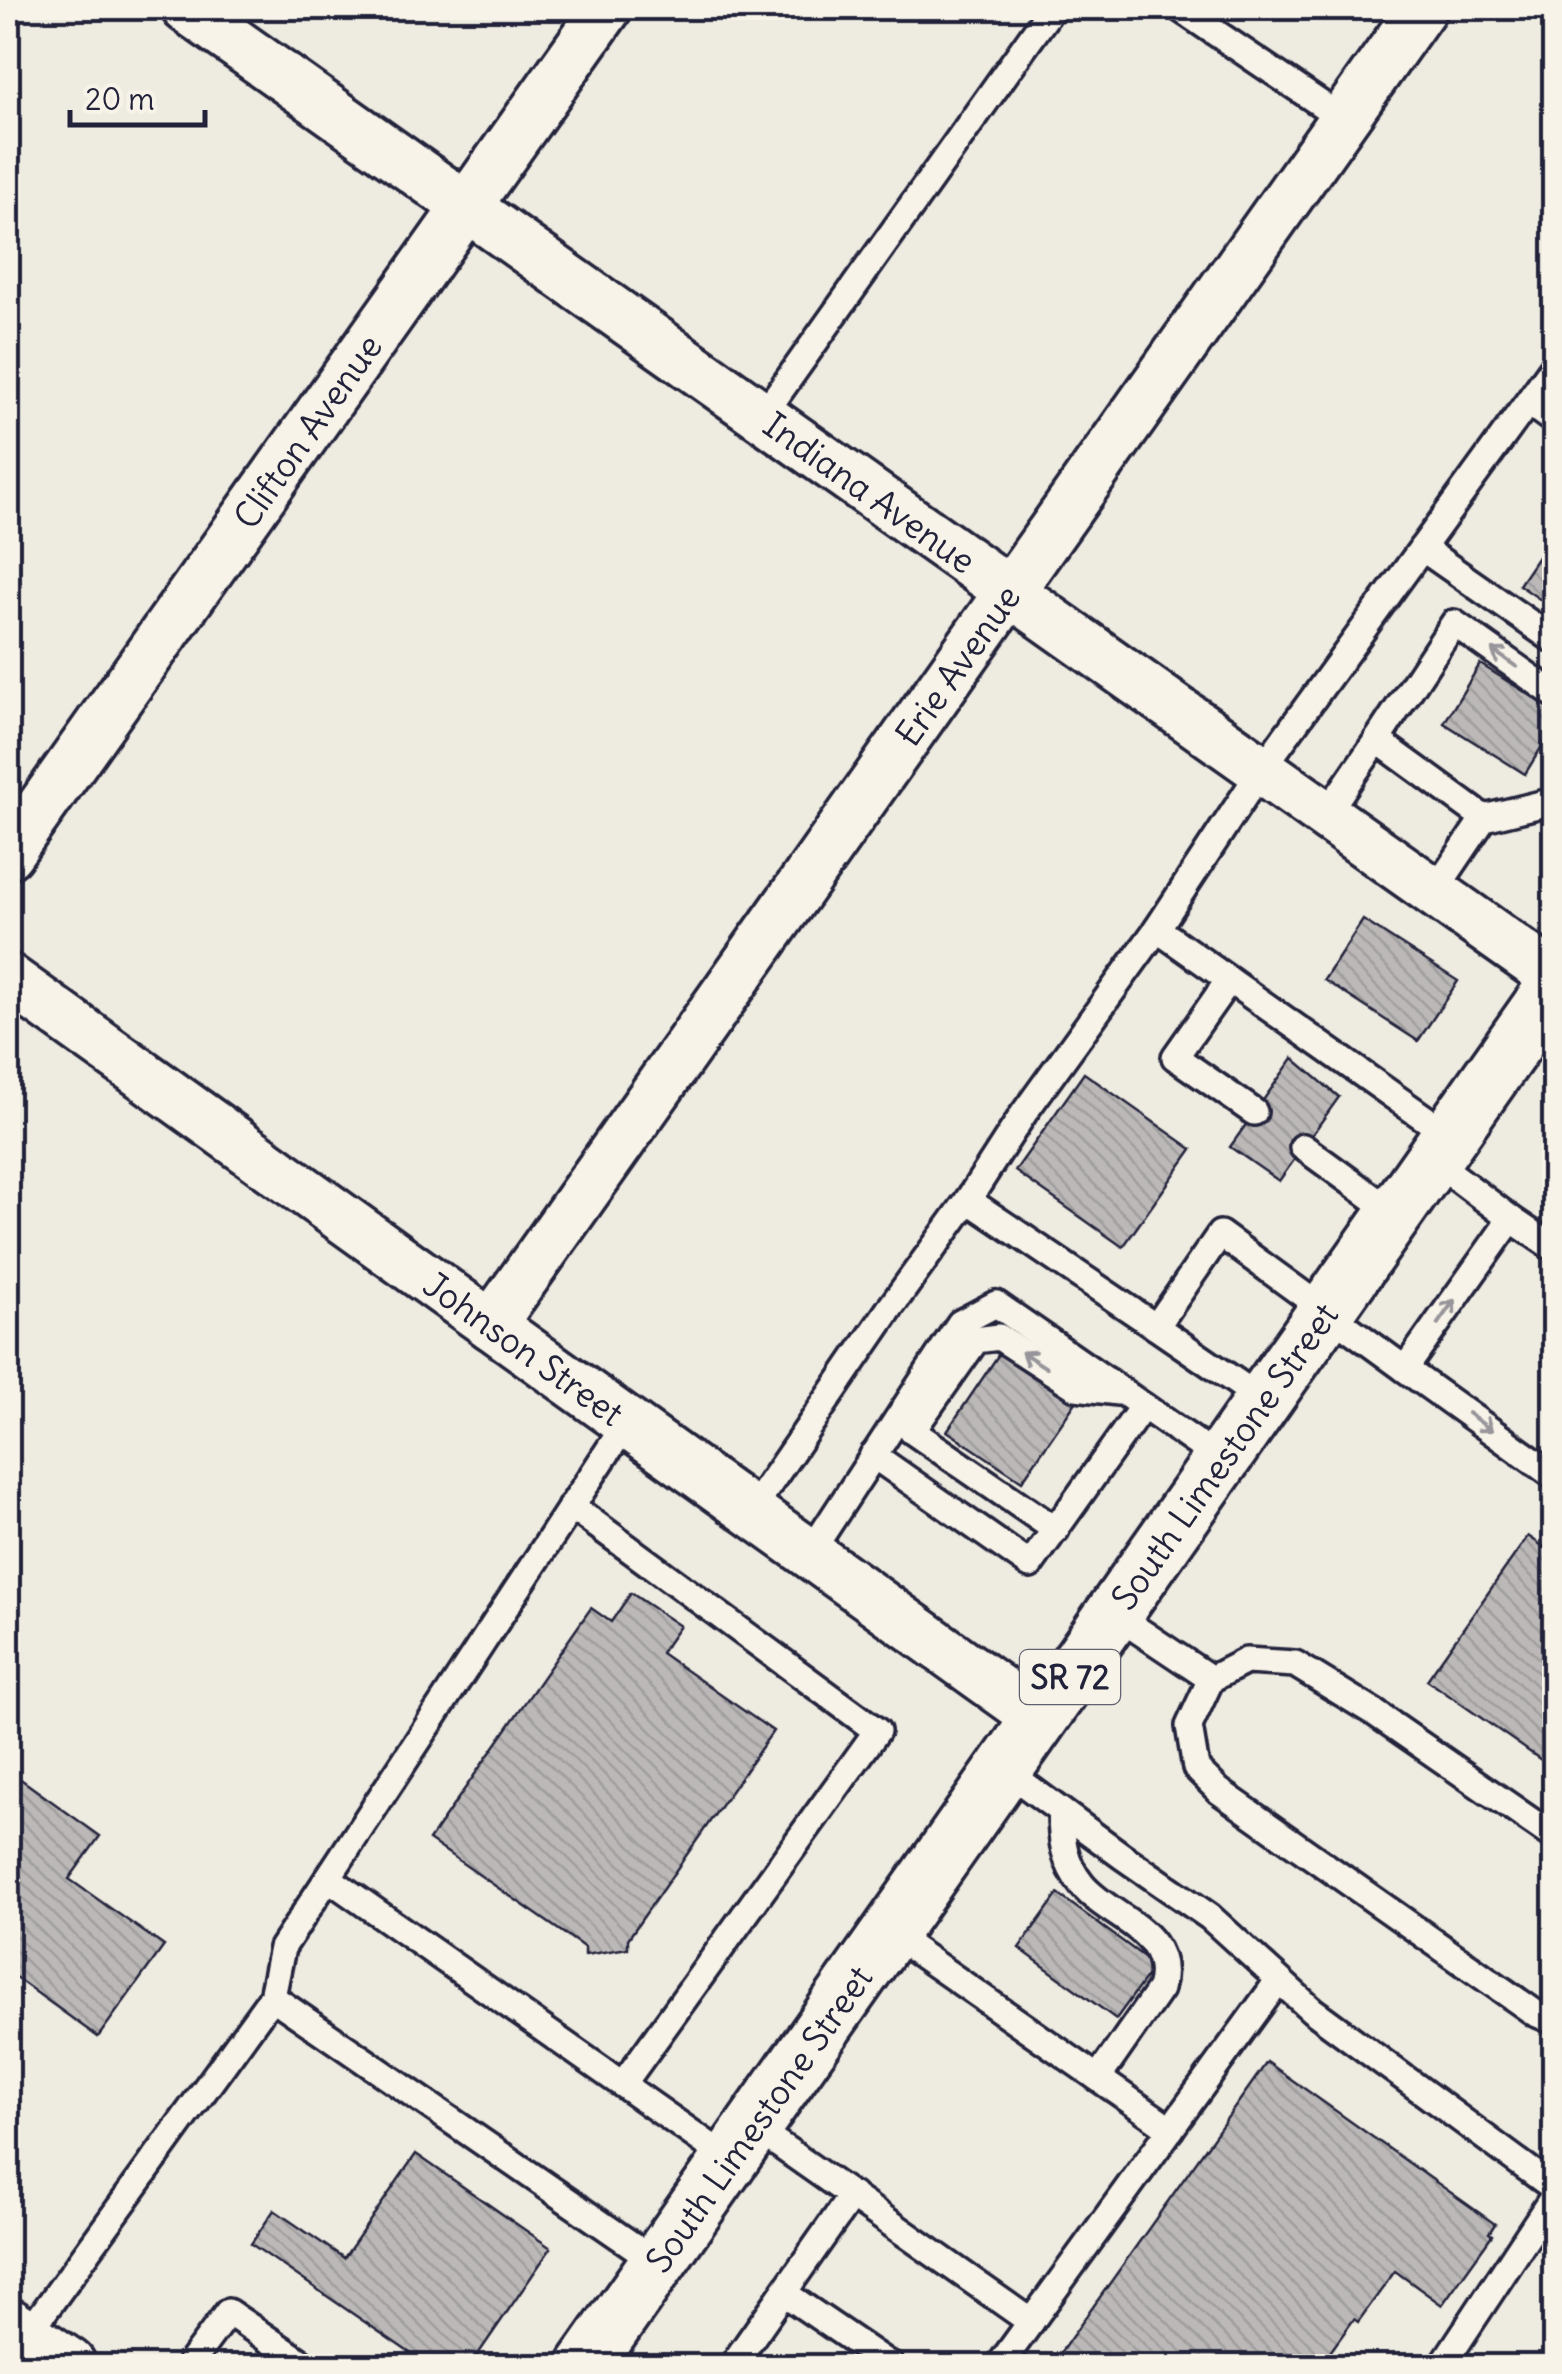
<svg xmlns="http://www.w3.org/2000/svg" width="1562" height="2374" font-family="Delius,sans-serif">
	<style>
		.building { fill: url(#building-back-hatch); stroke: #22223b; stroke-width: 2.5 }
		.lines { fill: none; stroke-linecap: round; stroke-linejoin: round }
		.lane-casing { stroke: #22223b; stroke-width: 32 }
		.street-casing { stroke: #22223b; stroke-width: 55 }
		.secondary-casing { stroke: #22223b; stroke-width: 62 }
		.primary-casing { stroke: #22223b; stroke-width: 62 }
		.lane { stroke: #f7f3e8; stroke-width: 25 }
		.street { stroke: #f7f3e8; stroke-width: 48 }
		.secondary { stroke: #f7f3e8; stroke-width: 55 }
		.primary { stroke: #f7f3e8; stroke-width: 55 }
		.oneway { stroke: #97959a }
		.labels { text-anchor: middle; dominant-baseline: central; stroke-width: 8; stroke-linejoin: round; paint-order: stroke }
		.shield { fill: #f7f3e8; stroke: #62616f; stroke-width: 2.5 }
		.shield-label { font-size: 32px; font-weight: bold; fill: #22223b }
		.street-label { font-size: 35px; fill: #22223b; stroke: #f7f3e8 }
	</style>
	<defs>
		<pattern id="building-back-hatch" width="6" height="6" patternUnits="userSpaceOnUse" patternTransform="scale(2.5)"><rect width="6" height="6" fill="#bbb8b7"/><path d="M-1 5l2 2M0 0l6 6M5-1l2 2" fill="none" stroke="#a09e9e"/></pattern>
	</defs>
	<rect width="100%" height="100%" fill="#eeebe1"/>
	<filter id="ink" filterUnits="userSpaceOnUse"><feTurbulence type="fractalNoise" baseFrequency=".01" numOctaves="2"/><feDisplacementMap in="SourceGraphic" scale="20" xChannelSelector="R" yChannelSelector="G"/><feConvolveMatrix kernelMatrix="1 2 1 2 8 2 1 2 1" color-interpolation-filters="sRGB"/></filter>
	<g filter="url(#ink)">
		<g class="building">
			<path d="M 1554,533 L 1554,609 L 1519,585 Z"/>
			<path d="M 1480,664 L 1554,710 L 1554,727 L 1525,774 L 1444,723 Z"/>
			<path d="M 1363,920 L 1458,981 L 1418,1041 L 1324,980 Z"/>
			<path d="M 1293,1058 L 1339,1097 L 1279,1181 L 1230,1147 Z"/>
			<path d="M 1084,1073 L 1192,1149 L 1123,1247 L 1015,1171 Z"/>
			<path d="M 1001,1351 L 1076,1402 L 1022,1481 L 947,1431 Z"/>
			<path d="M 1528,1536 L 1554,1554 L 1554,1769 L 1427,1680 Z"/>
			<path d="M 631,1593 L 680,1626 L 661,1653 L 773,1731 L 628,1939 L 628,1948 L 585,1955 L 585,1948 L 429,1840 L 591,1608 L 611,1622 Z"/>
			<path d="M 8,1770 L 100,1836 L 69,1879 L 164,1946 L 98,2037 L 8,1972 Z"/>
			<path d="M 1058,1894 L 1155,1965 L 1116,2019 L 1019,1948 Z"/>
			<path d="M 1267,2062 L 1495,2224 L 1489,2233 L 1492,2235 L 1442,2305 L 1395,2271 L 1358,2322 L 1354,2319 L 1320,2366 L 1051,2366 Z"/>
			<path d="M 416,2154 L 551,2248 L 470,2366 L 429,2366 L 251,2244 L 274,2210 L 344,2258 Z"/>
		</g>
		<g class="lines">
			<g class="lane-casing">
				<g id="lane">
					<path d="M 1179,8 L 1343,119"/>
					<path d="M 1529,403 L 1554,421"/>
					<path d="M 763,415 L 1052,8"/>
					<path d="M 1422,548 L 1554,640"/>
					<path d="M 1377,740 L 1454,623 L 1554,694"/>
					<path d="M 1326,814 L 1377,740 L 1484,818 L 1434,892"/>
					<path d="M 1484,818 L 1554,801"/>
					<path d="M 1157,929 L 1450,1136"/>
					<path d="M 1229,980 L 1175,1057 L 1254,1112"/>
					<path d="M 1303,1147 L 1395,1214"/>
					<path d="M 968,1200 L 1156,1327"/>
					<path d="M 1511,1219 L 1554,1248"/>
					<path d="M 1405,1369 L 1554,1476"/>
					<path d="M 1264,1401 L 1156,1327 L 1220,1234 L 1405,1369 L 1511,1219 L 1433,1160"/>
					<path d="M 873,1455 L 1030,1565 L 1143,1406"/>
					<path d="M 571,1506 L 877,1731 L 623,2084"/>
					<path d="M 751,1511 L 890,1308 L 968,1200 L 1024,1113 L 1157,929 L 1262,769 L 1554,366"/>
					<path d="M 1056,1530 L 912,1431 L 976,1340 L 999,1337 L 1076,1387 L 1118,1392"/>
					<path d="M 810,1553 L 960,1323 L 996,1304 L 1221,1460"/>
					<path d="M 1114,1614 L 1211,1679"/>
					<path d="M 1005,1770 L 1122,1856 L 1210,1917 L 1312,2010 L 1554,2188"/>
					<path d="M 1061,1812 C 1061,1839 1064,1863 1082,1885 C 1111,1920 1176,1931 1160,1989 L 1098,2078"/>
					<path d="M 1554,1837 L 1375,1713 L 1295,1664 L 1246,1661 L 1211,1679 L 1189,1726 L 1196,1768 L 1219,1791 L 1535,2013 L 1554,2021"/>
					<path d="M 328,1878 L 730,2160"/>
					<path d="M 890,1933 L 1171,2129"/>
					<path d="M 272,1997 L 282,1948 L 627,1422"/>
					<path d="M 754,2127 L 1031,2322"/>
					<path d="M 784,2293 L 891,2366"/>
					<path d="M 25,2338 L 272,1997 L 658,2263"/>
					<path d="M 188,2366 L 228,2312 L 307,2366"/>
					<path d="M 732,2366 L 852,2195"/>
					<path d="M 999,2366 L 1278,1981"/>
					<path d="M 1442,2366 L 1554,2196"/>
				</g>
			</g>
			<g class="street-casing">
				<g id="street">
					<path id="s1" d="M 186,8 L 1554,977"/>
					<path id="s2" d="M 8,854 L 607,8"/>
					<path id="s3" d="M 8,978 L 1040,1719"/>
					<path id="s4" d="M 491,1325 L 1422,8"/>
				</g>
			</g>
			<g class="secondary-casing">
				<path id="secondary" d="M 8,2326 L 68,2366"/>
			</g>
			<g class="primary-casing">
				<g id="primary">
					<path id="s5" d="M 585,2366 L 1554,987"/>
				</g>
			</g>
			<use href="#lane" class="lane"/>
			<use href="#street" class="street"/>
			<use href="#secondary" class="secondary"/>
			<use href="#primary" class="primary"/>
		</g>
		<defs><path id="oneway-shaft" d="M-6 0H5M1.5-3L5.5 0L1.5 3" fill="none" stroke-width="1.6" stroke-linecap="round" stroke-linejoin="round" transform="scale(2.5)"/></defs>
		<g class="oneway">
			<use href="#oneway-shaft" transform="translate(1504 658) rotate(-145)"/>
			<use href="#oneway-shaft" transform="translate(1446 1312) rotate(-55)"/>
			<use href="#oneway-shaft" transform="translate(1034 1360) rotate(-147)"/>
			<use href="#oneway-shaft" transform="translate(1480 1422) rotate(36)"/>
		</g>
	</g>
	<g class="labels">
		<rect class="shield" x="1020" y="1650" width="100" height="54" rx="8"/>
		<g class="shield-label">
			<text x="1070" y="1677">SR 72</text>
		</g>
		<g class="street-label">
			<text stroke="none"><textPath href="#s2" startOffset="518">Clifton Avenue</textPath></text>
			<text stroke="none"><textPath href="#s1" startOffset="838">Indiana Avenue</textPath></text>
			<text stroke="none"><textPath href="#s4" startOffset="808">Erie Avenue</textPath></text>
			<text stroke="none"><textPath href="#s3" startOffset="635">Johnson Street</textPath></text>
			<text stroke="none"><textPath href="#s5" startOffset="1112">South Limestone Street</textPath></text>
			<text stroke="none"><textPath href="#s5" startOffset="302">South Limestone Street</textPath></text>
		</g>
	</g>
	<rect width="1562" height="2374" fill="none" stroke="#f7f3e8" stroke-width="40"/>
	<rect x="20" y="20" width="1522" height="2334" fill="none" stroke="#22223b" stroke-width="4" filter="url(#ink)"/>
	<path d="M70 110v15h135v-15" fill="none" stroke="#22223b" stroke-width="5"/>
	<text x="85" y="110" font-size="30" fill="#22223b" stroke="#f7f3e8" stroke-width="8" paint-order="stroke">20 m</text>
</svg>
